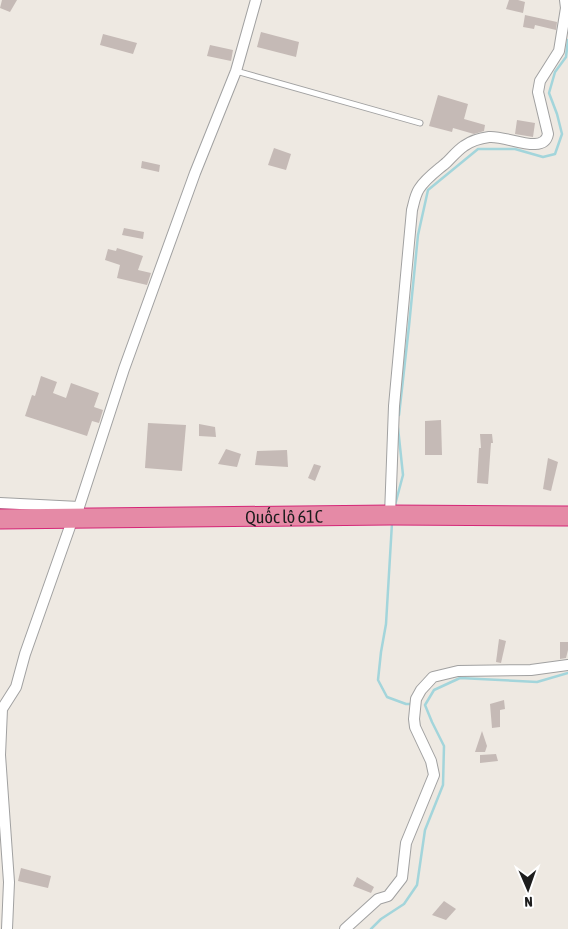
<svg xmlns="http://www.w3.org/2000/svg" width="568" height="929" font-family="'Asap Condensed',sans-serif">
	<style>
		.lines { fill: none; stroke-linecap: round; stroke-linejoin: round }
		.stream { stroke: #a3d5db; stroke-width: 2.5 }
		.building { fill: #c5bab6 }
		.lane-casing { stroke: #a1a1a1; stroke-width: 7 }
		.street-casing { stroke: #a1a1a1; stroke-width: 12 }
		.highway-casing { stroke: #d52677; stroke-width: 21 }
		.lane { stroke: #fff; stroke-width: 5 }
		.street { stroke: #fff; stroke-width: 10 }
		.highway { stroke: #e58aa6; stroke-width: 19 }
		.labels { text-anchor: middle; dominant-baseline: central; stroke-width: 4; stroke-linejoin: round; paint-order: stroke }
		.street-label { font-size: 18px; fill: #1d1d1d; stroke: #fff }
	</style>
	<rect width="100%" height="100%" fill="#eee9e2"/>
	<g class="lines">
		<g class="stream">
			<path d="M 399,415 L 409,326 L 418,235 L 428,190 L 478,149 L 515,149 L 543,157 L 555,154 L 562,134 L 557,114 L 549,93 L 555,72 L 566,57 L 568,40"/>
			<path d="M 395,505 L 403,475 L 398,428"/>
			<path d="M 392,523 L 386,624 L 381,652 L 378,680 L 387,697 L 406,704 L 413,704"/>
			<path d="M 371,929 L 381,919 L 404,904 L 417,885 L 425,830 L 443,785 L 444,746 L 432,722 L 425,705 L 434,690 L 460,678 L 537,682 L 568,673"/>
		</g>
	</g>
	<g class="building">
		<path d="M 2,0 L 17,0 L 10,12 L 0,8 Z"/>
		<path d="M 509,0 L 518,0 L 525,2 L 523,13 L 506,9 Z"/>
		<path d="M 525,15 L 557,22 L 556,30 L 535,25 L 534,29 L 523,27 Z"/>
		<path d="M 261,32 L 299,42 L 296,57 L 257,47 Z"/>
		<path d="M 103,34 L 137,43 L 133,54 L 100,45 Z"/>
		<path d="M 210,45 L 233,50 L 231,61 L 207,56 Z"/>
		<path d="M 438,95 L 468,104 L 464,119 L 485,125 L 484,131 L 474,134 L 453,128 L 452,132 L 429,126 Z"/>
		<path d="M 517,120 L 535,123 L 533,137 L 515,134 Z"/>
		<path d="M 274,148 L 291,154 L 286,170 L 268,165 Z"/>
		<path d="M 142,161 L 160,165 L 159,172 L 141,168 Z"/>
		<path d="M 124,228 L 144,232 L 143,239 L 122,235 Z"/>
		<path d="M 117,248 L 143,256 L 138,270 L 151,273 L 147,285 L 117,278 L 120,265 L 105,260 L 108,249 L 116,251 Z"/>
		<path d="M 41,376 L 57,382 L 53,393 L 66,398 L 71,383 L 99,393 L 94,407 L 103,410 L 99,423 L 92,421 L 87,436 L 25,416 L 32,395 L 35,396 Z"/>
		<path d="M 441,420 L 442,455 L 425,455 L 425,421 Z"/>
		<path d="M 148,423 L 186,425 L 182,471 L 145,468 Z"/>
		<path d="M 199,424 L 215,427 L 216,437 L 199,436 Z"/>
		<path d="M 480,434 L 492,434 L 493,443 L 491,443 L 488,484 L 477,483 L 479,448 L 481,448 Z"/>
		<path d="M 226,449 L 241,454 L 237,467 L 218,464 Z"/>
		<path d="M 287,450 L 288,467 L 255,465 L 257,451 Z"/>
		<path d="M 548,458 L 558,462 L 551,491 L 543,489 Z"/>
		<path d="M 314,464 L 321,466 L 315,481 L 308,478 Z"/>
		<path d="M 499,639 L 506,641 L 501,663 L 496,662 Z"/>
		<path d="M 560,642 L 568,642 L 568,650 L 566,658 L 560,659 Z"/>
		<path d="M 504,700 L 505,709 L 500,710 L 500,727 L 492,728 L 490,704 Z"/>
		<path d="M 482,731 L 487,746 L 485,752 L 475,752 Z"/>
		<path d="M 496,754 L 498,761 L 480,763 L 480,755 Z"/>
		<path d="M 21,868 L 51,876 L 48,888 L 18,881 Z"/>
		<path d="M 357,877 L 374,887 L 371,893 L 353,886 Z"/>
		<path d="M 444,901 L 456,909 L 446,920 L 432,915 Z"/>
	</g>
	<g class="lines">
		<g class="lane-casing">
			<path id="lane" d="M 236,71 L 420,123"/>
		</g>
		<g class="street-casing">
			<g id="street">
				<path d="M 0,503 L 79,507"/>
				<path d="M 390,515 L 394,406 L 412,210 C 414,203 415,195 419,189 C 426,178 438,170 447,162 C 452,157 458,150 464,146 C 471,141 481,138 489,137 C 506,135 544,156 548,134 L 538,92 L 540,81 L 559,51 L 566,8 L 565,0"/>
				<path d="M 7,929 L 9,882 L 0,755 L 2,709 L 16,687 L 25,654 L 73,518 L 79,507 L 124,369 L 195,173 L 236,71 L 256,0"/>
				<path d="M 345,929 L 378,899 L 388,896 L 402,878 L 406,843 L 434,775 L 431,761 L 415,727 L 414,719 L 416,699 L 421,690 L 433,677 L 458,671 L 531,670 L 568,665"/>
			</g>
		</g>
		<g class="highway-casing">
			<g id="highway">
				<path id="s1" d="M 0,519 L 390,515 L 568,516"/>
			</g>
		</g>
		<use href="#lane" class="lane"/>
		<use href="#street" class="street"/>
		<use href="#highway" class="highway"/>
	</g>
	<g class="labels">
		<g class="street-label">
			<text stroke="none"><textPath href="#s1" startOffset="284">Quốc lộ 61C</textPath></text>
		</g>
	</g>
	<g transform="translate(528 889) rotate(178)" stroke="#ffffff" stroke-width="4" paint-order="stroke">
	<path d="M0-4L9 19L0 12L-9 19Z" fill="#1d1d1d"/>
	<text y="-8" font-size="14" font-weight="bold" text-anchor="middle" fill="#1d1d1d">N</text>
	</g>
</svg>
